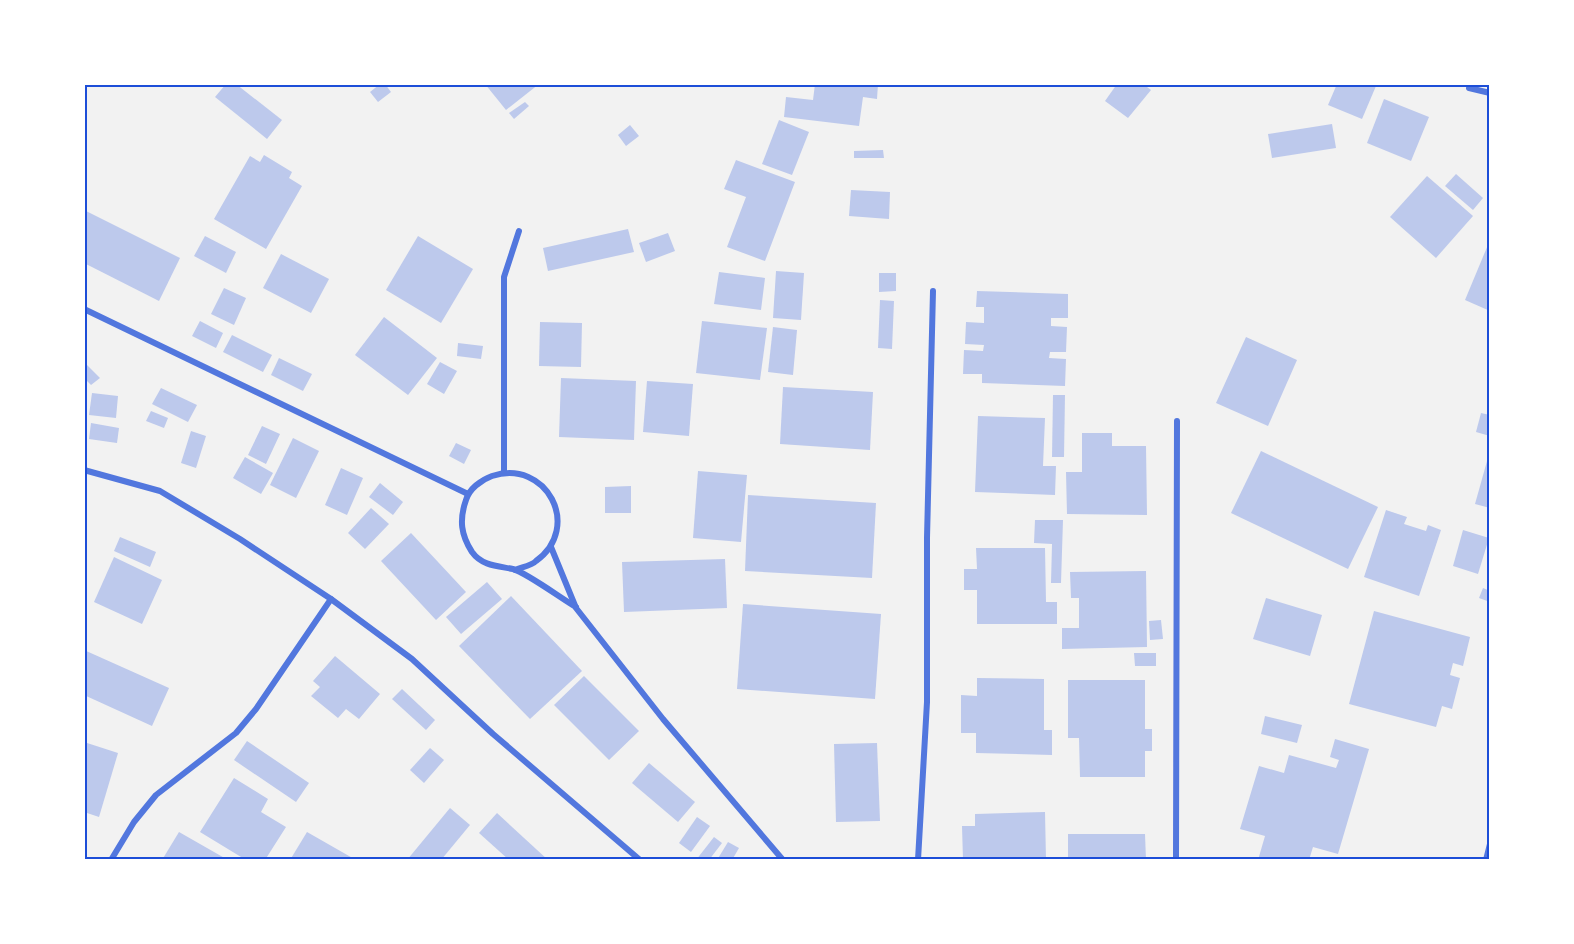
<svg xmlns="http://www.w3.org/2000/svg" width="1574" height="944" font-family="'DejaVu Sans',sans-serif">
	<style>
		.building { fill: #bdc9ec }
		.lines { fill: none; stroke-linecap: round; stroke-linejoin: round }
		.minor { stroke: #5277de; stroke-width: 6 }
		.neatline { fill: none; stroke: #1d4ed8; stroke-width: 2 }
	</style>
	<rect width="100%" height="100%" fill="#f2f2f2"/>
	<g class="building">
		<path d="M 226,84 L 236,84 L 282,120 L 267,139 L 215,97 Z"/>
		<path d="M 380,84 L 385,84 L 391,92 L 378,102 L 370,92 Z"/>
		<path d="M 485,84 L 539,84 L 506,110 Z"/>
		<path d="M 815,84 L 878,84 L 877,99 L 863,97 L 859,126 L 784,117 L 786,97 L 813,100 Z"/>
		<path d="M 1117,84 L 1143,84 L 1151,90 L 1128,118 L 1105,101 Z"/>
		<path d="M 1337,84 L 1370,84 L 1376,86 L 1362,119 L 1328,105 Z"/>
		<path d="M 1384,99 L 1429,117 L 1411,161 L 1367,143 Z"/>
		<path d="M 525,102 L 529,106 L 514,119 L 509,113 Z"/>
		<path d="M 779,120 L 809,132 L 792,175 L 762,164 Z"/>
		<path d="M 1332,124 L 1336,148 L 1272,158 L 1268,134 Z"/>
		<path d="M 630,125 L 639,136 L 626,146 L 618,135 Z"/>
		<path d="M 883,150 L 884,158 L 854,158 L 854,151 Z"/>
		<path d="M 264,155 L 292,172 L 289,178 L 302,186 L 266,249 L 214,219 L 250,156 L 260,162 Z"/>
		<path d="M 736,160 L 795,182 L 765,261 L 727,247 L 746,197 L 724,189 Z"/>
		<path d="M 1456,174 L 1483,198 L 1473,210 L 1445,186 Z"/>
		<path d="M 1427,176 L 1473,216 L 1436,258 L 1390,217 Z"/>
		<path d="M 851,190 L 890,192 L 889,219 L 849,216 Z"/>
		<path d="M 84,210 L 180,258 L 159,301 L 84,263 Z"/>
		<path d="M 628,229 L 634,252 L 548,271 L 543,248 Z"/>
		<path d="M 668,233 L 675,251 L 646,262 L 639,243 Z"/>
		<path d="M 205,236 L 236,252 L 226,273 L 194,256 Z"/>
		<path d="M 418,236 L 473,269 L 441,323 L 386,290 Z"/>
		<path d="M 1490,240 L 1490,311 L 1465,300 Z"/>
		<path d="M 281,254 L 329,279 L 311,313 L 263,288 Z"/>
		<path d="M 776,271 L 804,273 L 801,320 L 773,318 Z"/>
		<path d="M 719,272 L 765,278 L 761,310 L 714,304 Z"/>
		<path d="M 879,273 L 896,273 L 896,291 L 879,292 Z"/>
		<path d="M 224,288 L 246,298 L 234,325 L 211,314 Z"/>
		<path d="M 977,291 L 1068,294 L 1068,318 L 1051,318 L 1051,326 L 1067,327 L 1066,352 L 1050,352 L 1049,358 L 1066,359 L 1065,386 L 982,383 L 982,374 L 963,374 L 964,350 L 983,351 L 984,345 L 965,344 L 966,322 L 984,323 L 984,307 L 976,307 Z"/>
		<path d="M 880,300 L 894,301 L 892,349 L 878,348 Z"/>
		<path d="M 384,317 L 437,358 L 408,395 L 355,355 Z"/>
		<path d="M 200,321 L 223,333 L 216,348 L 192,336 Z"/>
		<path d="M 702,321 L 767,328 L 760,380 L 696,373 Z"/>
		<path d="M 540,322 L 582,323 L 581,367 L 539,366 Z"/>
		<path d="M 773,327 L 797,330 L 793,375 L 768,372 Z"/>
		<path d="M 232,335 L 272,355 L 263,372 L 223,352 Z"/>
		<path d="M 1246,337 L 1297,360 L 1268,426 L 1216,403 Z"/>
		<path d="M 458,343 L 483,346 L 481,359 L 457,356 Z"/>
		<path d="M 279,358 L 312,374 L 303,391 L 271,375 Z"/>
		<path d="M 84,362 L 100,378 L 91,385 L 84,378 Z"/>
		<path d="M 440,362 L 457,371 L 444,394 L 427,384 Z"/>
		<path d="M 561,378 L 636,381 L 634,440 L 559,437 Z"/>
		<path d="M 647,381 L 693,384 L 689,436 L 643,432 Z"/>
		<path d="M 783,387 L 873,392 L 870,450 L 780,444 Z"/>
		<path d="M 161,388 L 197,405 L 188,422 L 152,404 Z"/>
		<path d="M 92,393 L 118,396 L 116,418 L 89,415 Z"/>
		<path d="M 1053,395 L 1065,395 L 1064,457 L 1052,457 Z"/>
		<path d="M 151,411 L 168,418 L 164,428 L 146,421 Z"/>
		<path d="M 1481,413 L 1490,415 L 1490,436 L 1476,432 Z"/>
		<path d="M 978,416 L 1045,418 L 1043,466 L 1056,466 L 1055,495 L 975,492 Z"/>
		<path d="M 91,423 L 119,428 L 117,443 L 89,439 Z"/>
		<path d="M 262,426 L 280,434 L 266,464 L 248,455 Z"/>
		<path d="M 191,431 L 206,436 L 196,468 L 181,463 Z"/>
		<path d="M 1082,433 L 1112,433 L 1112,446 L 1146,446 L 1147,515 L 1067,514 L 1066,472 L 1082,472 Z"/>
		<path d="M 293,438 L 319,451 L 296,498 L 270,485 Z"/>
		<path d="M 456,443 L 471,450 L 464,464 L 449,456 Z"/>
		<path d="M 1261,451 L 1378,507 L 1348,569 L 1231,513 Z"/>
		<path d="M 1489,454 L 1490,455 L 1490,508 L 1475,504 Z"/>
		<path d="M 245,457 L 273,473 L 261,494 L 233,478 Z"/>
		<path d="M 341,468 L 363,478 L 347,515 L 325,505 Z"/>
		<path d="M 698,471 L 747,475 L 741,542 L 693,538 Z"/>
		<path d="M 380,483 L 403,502 L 393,515 L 369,497 Z"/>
		<path d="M 631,486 L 631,513 L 605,513 L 605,487 Z"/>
		<path d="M 748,495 L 876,503 L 872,578 L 745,571 Z"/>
		<path d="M 371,508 L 389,524 L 365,549 L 348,533 Z"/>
		<path d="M 1386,510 L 1407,517 L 1404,524 L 1426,531 L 1428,525 L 1441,530 L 1419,596 L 1364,577 Z"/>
		<path d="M 1035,520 L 1063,520 L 1061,583 L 1051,583 L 1052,544 L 1034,543 Z"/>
		<path d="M 1463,530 L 1489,538 L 1478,574 L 1453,566 Z"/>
		<path d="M 411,533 L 466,592 L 436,620 L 381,561 Z"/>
		<path d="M 120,537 L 156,552 L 150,567 L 114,551 Z"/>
		<path d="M 976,548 L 1045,548 L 1046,602 L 1057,602 L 1057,624 L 977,624 L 977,590 L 964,590 L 964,569 L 977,569 Z"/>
		<path d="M 114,557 L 162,580 L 142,624 L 94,602 Z"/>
		<path d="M 725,559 L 727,608 L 624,612 L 622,562 Z"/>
		<path d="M 1146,571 L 1147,647 L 1062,649 L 1062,628 L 1079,628 L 1079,598 L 1071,598 L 1070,572 Z"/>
		<path d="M 487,582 L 502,599 L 461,634 L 446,617 Z"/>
		<path d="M 1483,588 L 1490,591 L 1490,602 L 1479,598 Z"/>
		<path d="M 511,596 L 582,671 L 530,719 L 459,646 Z"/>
		<path d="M 1266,598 L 1322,615 L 1310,656 L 1253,639 Z"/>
		<path d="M 743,604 L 881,614 L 875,699 L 737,689 Z"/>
		<path d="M 1374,611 L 1470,637 L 1463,666 L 1453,663 L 1450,675 L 1460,678 L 1452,709 L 1442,706 L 1436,727 L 1349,704 Z"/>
		<path d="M 1161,620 L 1163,639 L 1150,640 L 1149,621 Z"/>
		<path d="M 84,650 L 169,688 L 152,726 L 84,695 Z"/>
		<path d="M 1134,653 L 1156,653 L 1156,666 L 1135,666 Z"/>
		<path d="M 335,656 L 380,694 L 359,719 L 346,709 L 338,718 L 311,696 L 320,687 L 313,681 Z"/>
		<path d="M 584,676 L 639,731 L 609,760 L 554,705 Z"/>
		<path d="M 977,678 L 1044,679 L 1044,730 L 1052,730 L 1052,755 L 976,753 L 976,733 L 961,733 L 961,695 L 977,696 Z"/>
		<path d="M 1068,680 L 1145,680 L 1145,729 L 1152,729 L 1152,751 L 1145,751 L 1145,777 L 1080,777 L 1079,738 L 1068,738 Z"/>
		<path d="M 402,689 L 435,720 L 426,730 L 392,699 Z"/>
		<path d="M 1265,716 L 1302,725 L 1297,743 L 1261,734 Z"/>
		<path d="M 1335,739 L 1369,749 L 1338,854 L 1313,847 L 1309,860 L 1258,860 L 1265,836 L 1240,829 L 1259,766 L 1284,773 L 1289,755 L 1336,768 L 1339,760 L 1330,757 Z"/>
		<path d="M 247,741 L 309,783 L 296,802 L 234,760 Z"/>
		<path d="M 84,742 L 118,753 L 99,817 L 84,812 Z"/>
		<path d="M 877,743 L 880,821 L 836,822 L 834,744 Z"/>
		<path d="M 430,748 L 444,760 L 424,783 L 410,770 Z"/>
		<path d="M 649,763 L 695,802 L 678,822 L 632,783 Z"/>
		<path d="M 234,778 L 268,799 L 261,812 L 286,827 L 265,860 L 246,860 L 200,832 Z"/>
		<path d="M 450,808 L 470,825 L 441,860 L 407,860 Z"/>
		<path d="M 1045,812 L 1046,860 L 963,860 L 962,826 L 975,826 L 975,814 Z"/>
		<path d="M 497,813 L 548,860 L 509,860 L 479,833 Z"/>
		<path d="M 697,817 L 710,826 L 691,852 L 679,843 Z"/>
		<path d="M 179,832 L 228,860 L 162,860 Z"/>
		<path d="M 307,832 L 356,860 L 290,860 Z"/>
		<path d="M 1068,834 L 1145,834 L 1146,860 L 1068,860 Z"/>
		<path d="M 714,837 L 722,843 L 709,860 L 696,860 Z"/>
		<path d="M 728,842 L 739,848 L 732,860 L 717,860 Z"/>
	</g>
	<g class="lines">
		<g class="minor">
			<path d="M 1469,88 L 1490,93"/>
			<path d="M 84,309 L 468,494"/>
			<path d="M 84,470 L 160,491 L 240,539 L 331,599 L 412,659 L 493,734 L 640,860"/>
			<path d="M 504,472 L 504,277 L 519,231"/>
			<path d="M 551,547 L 576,608 L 663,719 L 783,860"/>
			<path d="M 515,570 C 522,567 531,566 536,561 C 583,527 546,458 492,476 C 481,480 469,489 466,500 C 459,520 461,535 472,552 C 482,566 498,566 513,569 C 527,573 562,599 576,607"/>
			<path d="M 111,860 L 134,822 L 156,795 L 236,733 L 256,709 L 331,599"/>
			<path d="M 918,860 L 927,702 L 927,538 L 933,291"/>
			<path d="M 1176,860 L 1177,421"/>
			<path d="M 1486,860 L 1490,844"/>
		</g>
	</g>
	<rect width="1574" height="944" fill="none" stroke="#ffffff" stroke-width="171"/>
	<rect x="86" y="86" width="1402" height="772" class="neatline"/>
</svg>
